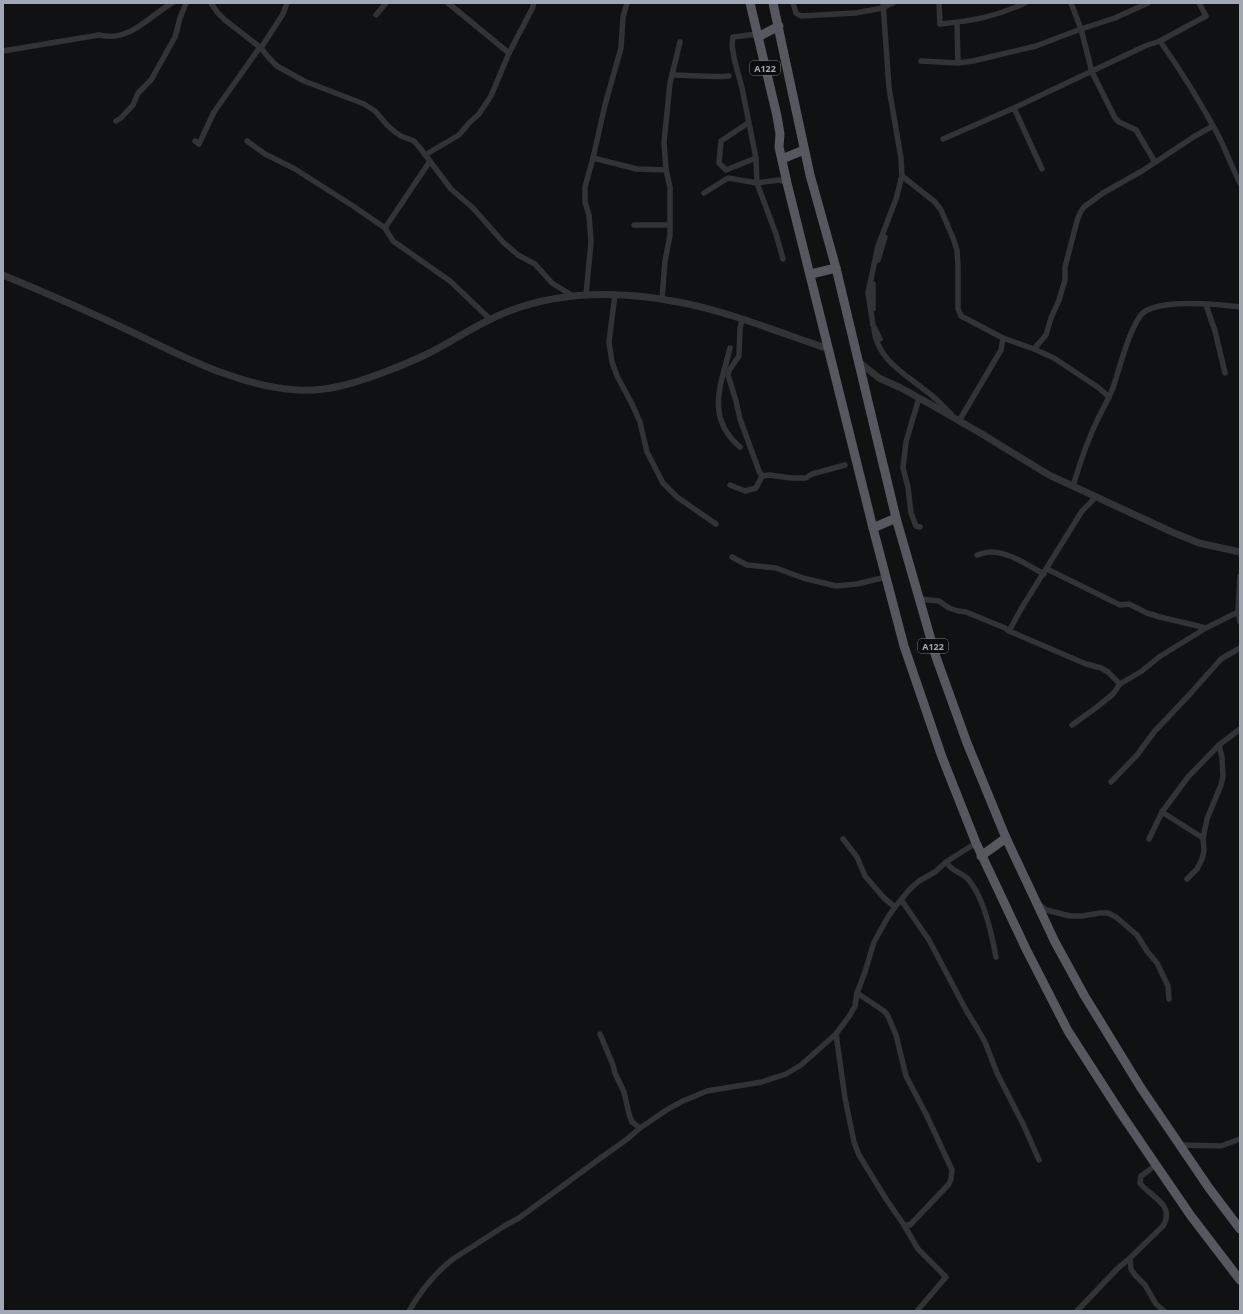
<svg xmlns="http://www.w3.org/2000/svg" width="1243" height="1314" font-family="'Noto Sans',sans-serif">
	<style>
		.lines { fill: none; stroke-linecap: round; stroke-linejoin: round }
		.minor { stroke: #313337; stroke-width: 5.5 }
		.tertiary { stroke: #313337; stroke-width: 7 }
		.trunk { stroke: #56585f; stroke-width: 9 }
		.labels { text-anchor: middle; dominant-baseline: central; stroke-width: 3; stroke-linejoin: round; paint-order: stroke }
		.shield { fill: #0b0c0d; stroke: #757981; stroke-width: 1 }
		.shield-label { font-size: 9px; font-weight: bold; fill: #a2a8b3 }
	</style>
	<rect width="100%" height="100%" fill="#101112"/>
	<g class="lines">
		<g class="minor">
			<path d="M 211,3 L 217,12 L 225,20 L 261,48 L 269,58 L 277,66 L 304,81 L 364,104 L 375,111 L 387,125 L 395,132 L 401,136 L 414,141 L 420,148 L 451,189 L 473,208 L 503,242 L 518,255 L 535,264 L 552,283 L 573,296"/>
			<path d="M 448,3 L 509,53"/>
			<path d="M 793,3 L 796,13 L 801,16 L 855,13 L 883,8 L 888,5 L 893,3"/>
			<path d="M 883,3 L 889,88 L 901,158 L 902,176 L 901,179"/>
			<path d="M 939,3 L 940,24 C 972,21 995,17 1025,3"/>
			<path d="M 1071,3 L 1081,29 L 1092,72 L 1115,118 L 1119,122 L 1136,130 L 1155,162"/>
			<path d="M 376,15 L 386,3"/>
			<path d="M 957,24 L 958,63"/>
			<path d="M 757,34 L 733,37 L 732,45 L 734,58 L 742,88 L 756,158 L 757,183 L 776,234 L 783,259"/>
			<path d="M 1160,41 C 1181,71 1201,103 1218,135 C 1226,150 1232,168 1240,183"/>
			<path d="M 261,48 L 283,14 L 287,3"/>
			<path d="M 3,51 L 99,35 C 104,36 110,37 115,36 C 137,33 153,14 172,3"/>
			<path d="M 921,61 L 958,63 L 973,61 L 1036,46 L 1081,29 L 1115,18 L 1148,3"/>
			<path d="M 672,75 C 691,75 710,78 729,76"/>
			<path d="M 1014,108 L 1042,169"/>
			<path d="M 116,121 L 121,118 L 133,105 L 138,93 L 151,80 L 175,37 L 180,18 L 186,3"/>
			<path d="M 748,123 L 721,141 L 719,163 L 726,170 L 756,158"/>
			<path d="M 943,139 L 1014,108 L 1145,46 L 1160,41 L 1206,16 L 1199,3"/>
			<path d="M 195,141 L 199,144 L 214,112 L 260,47"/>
			<path d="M 247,141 L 265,154 L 295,169 L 353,206 L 385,228 L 430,161"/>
			<path d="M 425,155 L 459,135 L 469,123 L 479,114 L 491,96 L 509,53 L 532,9 L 534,3"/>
			<path d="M 593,158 L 637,169 L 666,170"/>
			<path d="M 704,193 L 728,178 L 757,183 L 779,180 L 787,183"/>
			<path d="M 634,225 L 670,225"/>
			<path d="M 385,228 L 393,241 L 450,281 L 490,319"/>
			<path d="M 878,260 L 885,237"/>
			<path d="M 615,294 L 609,342 L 612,362 L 617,376 L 632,404 L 640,422 L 647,452 L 663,483 L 677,497 L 716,524"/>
			<path d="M 586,295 L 591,242 L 589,215 L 585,202 L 585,187 L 593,158 L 605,105 L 621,48 L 623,17 L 627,3"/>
			<path d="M 662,299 L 665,261 L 670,235 L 670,187 L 666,170 L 664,142 L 670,83 L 680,42"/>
			<path d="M 1206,305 L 1215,331 L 1225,373"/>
			<path d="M 873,309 L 873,284"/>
			<path d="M 874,330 C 878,360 904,373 926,391 C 935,397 943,406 951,414"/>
			<path d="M 880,339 L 873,325 L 868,293 L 878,246 L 896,199 L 902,176 L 935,202 L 941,210 L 953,238 L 957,250 L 958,266 L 958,309 L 961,316 L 1003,338 L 1034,349 L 1054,358 L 1099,388 L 1109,397"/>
			<path d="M 730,348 C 721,385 705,417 740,447"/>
			<path d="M 1034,349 L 1046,335 L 1051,318 L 1059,300 L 1065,280 L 1065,267 L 1077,221 L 1080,213 L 1084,207 L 1103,193 L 1142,171 L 1195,136 L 1213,126"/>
			<path d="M 919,398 L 906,442 L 903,468 L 908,487 L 911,513 L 916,526 L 920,527"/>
			<path d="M 959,421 L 1001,350 L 1003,338"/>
			<path d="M 762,476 L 769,475 L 791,478 L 806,478 L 812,474 L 845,465"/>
			<path d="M 730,485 L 745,491 L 756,488 L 762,476 L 759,471 L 740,419 L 736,401 L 728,375 L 730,369 L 739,356 L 740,329 L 742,319"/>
			<path d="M 1073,486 C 1078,470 1083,453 1090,437 C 1096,420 1106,405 1113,388 C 1119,370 1131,322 1144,312 C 1163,299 1217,304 1240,307"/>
			<path d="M 977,555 C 981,554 986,552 990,552 C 1010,552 1027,565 1044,574"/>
			<path d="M 732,557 L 747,565 L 776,568 L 803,578 L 836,586 L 857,584 L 886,577"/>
			<path d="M 1047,569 L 1120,605 L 1129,604 L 1147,613 L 1160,617 L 1206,628"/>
			<path d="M 1240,576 L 1238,612 L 1240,622"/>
			<path d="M 919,599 L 939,601 L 949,608 L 958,611 L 966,612 L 1005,628 L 1009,631 L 1086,664 L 1101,668 L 1108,672 L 1120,684"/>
			<path d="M 1009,631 L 1021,609 L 1082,511 L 1096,497"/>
			<path d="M 1072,725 L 1097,707 L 1113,694 L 1120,684 L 1142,671 L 1159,657 L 1206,628 L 1238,612"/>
			<path d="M 1111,782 L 1137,755 L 1154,732 L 1190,694 L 1221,659 L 1240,648"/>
			<path d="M 1162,812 L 1203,838"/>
			<path d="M 843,839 L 857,857 L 865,876 L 884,898 L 895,907"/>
			<path d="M 1149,839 L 1162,812 L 1188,777 L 1219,745 L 1240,729"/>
			<path d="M 946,862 C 951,871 961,872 968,879 C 983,896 992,935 996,957"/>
			<path d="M 1187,879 L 1197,869 L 1202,859 L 1204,851 L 1203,838 L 1207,819 L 1221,785 L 1223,777 L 1222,757 L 1219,745"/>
			<path d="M 902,901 L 929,940 L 966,1010 L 977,1028 L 985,1042 L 997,1073 L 1024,1126 L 1039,1160"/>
			<path d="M 1039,904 L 1046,910 L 1070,916 L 1082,916 L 1100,913 L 1108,913 L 1116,917 L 1137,935 L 1147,951 L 1157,963 L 1168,986 L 1169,999"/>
			<path d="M 857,993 L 884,1011 L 888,1016 L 896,1035 L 906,1076 L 926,1114 L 952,1170 L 951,1179 L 949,1184 L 910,1225 L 904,1225"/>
			<path d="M 600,1034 L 613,1065 L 615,1073 L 624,1092 L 629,1114 L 632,1122 L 640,1128"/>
			<path d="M 836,1034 L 845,1098 L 854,1142 L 859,1155 L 886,1199 L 904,1225 L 918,1249 L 946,1277 L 917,1311"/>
			<path d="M 1180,1145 L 1221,1146 L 1240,1139"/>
			<path d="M 1130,1258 L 1131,1269 L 1135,1275 L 1145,1285 L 1156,1304 L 1164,1311"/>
			<path d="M 409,1311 C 420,1292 435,1273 453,1259 L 506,1225 L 519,1218 L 602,1157 L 626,1140 L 640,1128 L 668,1109 L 683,1101 L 707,1091 L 762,1082 L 786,1074 L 801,1065 L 836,1034 L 850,1015 L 855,1006 L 857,993 L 865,972 L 874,942 L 888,917 L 895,907 L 910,889 L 919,881 L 935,872 L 946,862 L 976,843"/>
			<path d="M 1077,1311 L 1117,1269 L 1130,1258 L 1163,1226 C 1176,1204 1149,1196 1140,1183 L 1141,1176 L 1156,1165"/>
		</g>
		<g class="tertiary">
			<path d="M 3,275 C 46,293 90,312 132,332 C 184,357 238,386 297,390 C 327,392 355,383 382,373 C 398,367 413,361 427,354 C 448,344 468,330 489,320 C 547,291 615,290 678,302 C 728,311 780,333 829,349"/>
			<path d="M 859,362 L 879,378 L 901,388 L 930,404 L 982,434 L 1049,475 L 1172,532 L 1199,543 L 1240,552"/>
		</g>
		<g class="trunk">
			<path d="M 750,3 L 777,116 L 780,134 L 779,147 L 787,183 L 873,528 L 904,646 L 942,757 L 976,843 L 1026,949 L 1068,1031 L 1122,1115 L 1156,1165 L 1191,1216 L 1240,1280"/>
			<path d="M 773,3 L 810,175 L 836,268 L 896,518 L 936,657 L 967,743 L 1006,838 L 1055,942 L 1084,995 L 1141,1088 L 1209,1188 L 1240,1229"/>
			<path d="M 758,37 L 779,26"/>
			<path d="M 782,159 L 804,150"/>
			<path d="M 811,274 L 836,268"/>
			<path d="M 873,528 L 896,518"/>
			<path d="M 981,856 L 1006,838"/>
		</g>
	</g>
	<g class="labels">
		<g class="shield">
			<rect x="750" y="61" width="30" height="14" rx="3"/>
			<rect x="918" y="639" width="30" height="14" rx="3"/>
		</g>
		<g class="shield-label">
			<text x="765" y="68">A122</text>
			<text x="933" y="646">A122</text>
		</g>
	</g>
	<rect width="1243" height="1314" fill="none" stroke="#a2a8b3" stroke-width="8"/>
</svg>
